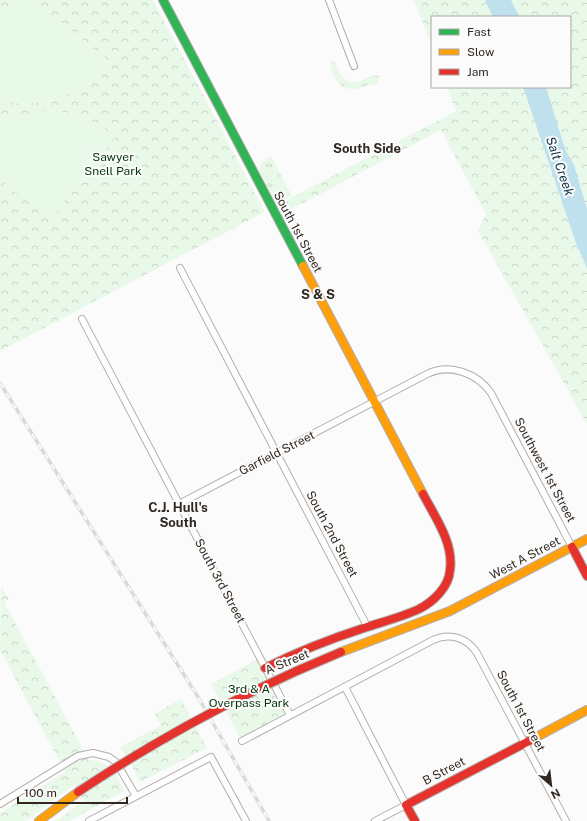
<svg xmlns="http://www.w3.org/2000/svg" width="587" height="821" font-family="'Public Sans',sans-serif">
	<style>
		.grass { fill: url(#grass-tufts) }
		.park { fill: url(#park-crowns) }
		.pitch { fill: #e9f9e9 }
		.water { fill: #bfe1ee }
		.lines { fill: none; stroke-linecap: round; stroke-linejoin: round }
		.street-casing { stroke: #b2aeaa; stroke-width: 8 }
		.fast-casing { stroke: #b2aeaa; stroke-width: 10 }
		.slow-casing { stroke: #b2aeaa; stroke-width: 10 }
		.jam-casing { stroke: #b2aeaa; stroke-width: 10 }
		.street { stroke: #fefefe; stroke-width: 6 }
		.fast { stroke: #30b455; stroke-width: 8 }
		.slow { stroke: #ff9f0a; stroke-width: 8 }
		.jam { stroke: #e5322d; stroke-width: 8 }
		.rail-casing { stroke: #dad9d9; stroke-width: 3.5 }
		.rail { stroke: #fbfbfb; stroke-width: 2; stroke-dasharray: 6; stroke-linecap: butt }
		.jam-bridge-casing { stroke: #b2aeaa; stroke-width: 10; stroke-linecap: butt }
		.jam-bridge { stroke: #e5322d; stroke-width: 8 }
		.labels { text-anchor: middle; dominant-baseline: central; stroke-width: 4; stroke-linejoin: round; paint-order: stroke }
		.park-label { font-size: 12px; fill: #033509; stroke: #fbfbfb }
		.street-label { font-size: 12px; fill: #31271e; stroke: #fbfbfb }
		.neighbourhood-label { font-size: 13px; font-weight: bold; fill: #31271e; stroke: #fbfbfb }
		.water-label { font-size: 13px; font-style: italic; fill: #083643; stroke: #fbfbfb }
	</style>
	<defs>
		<pattern id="grass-tufts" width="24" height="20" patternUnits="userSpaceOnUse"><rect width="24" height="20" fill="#e9f9e9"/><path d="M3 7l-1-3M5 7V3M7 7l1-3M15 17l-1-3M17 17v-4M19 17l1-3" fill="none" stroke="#c8d5c7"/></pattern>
		<pattern id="park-crowns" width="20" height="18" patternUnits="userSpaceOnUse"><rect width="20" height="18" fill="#e9f9e9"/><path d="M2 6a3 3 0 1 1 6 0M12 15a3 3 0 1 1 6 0" fill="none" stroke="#c8d5c7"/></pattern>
	</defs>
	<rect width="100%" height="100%" fill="#fbfbfb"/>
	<g class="grass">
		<path d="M 330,60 L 336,62 C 337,74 345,84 358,82 C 369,78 366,74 380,76 L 377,85 C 365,83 364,89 353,89 C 338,90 330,73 330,60 Z"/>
		<path d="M 271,156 L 292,196 L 276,204 L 259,170 L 262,162 Z"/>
	</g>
	<g class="park">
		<path d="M 0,0 L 153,0 L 265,212 L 0,351 Z"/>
		<path d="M 414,0 L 587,0 L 587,424 L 478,231 L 486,214 L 441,130 L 286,212 L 281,203 L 456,111 L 447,87 L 570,87 L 570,17 L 432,17 L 432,47 Z"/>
		<path d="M 1,585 L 9,599 L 4,602 L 89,760 C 109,760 117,775 124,791 L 70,821 L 56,821 L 84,801 L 75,784 L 26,821 L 0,821 L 0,813 L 65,772 L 0,650 Z"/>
		<path d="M 260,658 L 290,715 L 242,741 L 211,684 Z"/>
		<path d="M 181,699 L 207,748 L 140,782 L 129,760 L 119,748 L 161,725 L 155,713 Z"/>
	</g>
	<g class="pitch">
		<path d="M 18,0 L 34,0 L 108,60 C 79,97 46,109 0,101 L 0,25 Z"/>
		<path d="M 50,110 C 76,113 95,120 115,137 L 53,216 L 47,217 L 0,180 L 0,125 L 15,117 Z"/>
	</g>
	<g class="water">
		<path d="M 485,0 L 511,0 L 519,17 L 493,17 Z"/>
		<path d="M 523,87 L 546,87 L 565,149 L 574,165 L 587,209 L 587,268 L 576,243 Z"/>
	</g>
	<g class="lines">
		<g class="street-casing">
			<g id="street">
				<path d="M 329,0 L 354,66"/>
				<path d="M 180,268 L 367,626"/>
				<path d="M 82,319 L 290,715"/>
				<path d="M 179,504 L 427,374 C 450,363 477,373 491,393 L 572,547"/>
				<path d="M 345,687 L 406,805 L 375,821"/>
				<path d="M 242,741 L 433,640 C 450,632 467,638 477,653 L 566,821"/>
				<path d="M 0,804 L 78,756 L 93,753 L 109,757 L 116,762 L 136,796"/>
				<path d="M 89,821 L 211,757 L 246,821"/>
			</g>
		</g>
		<g class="fast-casing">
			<path id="fast" d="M 163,0 L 303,266"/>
		</g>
		<g class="slow-casing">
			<g id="slow">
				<path d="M 303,266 L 423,494"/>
				<path d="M 341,652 L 450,611 L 587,539"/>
				<path d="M 529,741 L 587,710"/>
				<path d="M 39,821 L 78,792"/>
			</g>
		</g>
		<g class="jam-casing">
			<g id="jam">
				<path d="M 572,547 L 587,576"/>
				<path d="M 265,668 C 297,652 330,639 364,628 C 382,622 402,617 419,609 C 433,602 449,587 450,570 C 454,543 435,517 423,494"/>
				<path d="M 415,821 L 406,805 L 529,741"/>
			</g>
		</g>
		<use href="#street" class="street"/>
		<use href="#fast" class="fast"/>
		<use href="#slow" class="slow"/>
		<use href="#jam" class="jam"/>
		<g class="rail-casing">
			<path id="rail" d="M 0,383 L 198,697 L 269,821"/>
		</g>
		<use href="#rail" class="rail"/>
		<g class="jam-bridge-casing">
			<path id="jam-bridge" d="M 78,792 C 162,736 248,690 341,652"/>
		</g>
		<use href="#jam-bridge" class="jam-bridge"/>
	</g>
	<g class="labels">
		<g class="park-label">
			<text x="113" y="157">Sawyer<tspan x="113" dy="14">Snell Park</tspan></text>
			<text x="249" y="689">3rd &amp; A<tspan x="249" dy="14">Overpass Park</tspan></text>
		</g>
		<g class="street-label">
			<text transform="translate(298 232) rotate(62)">South 1st Street</text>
			<text transform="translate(277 453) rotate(-27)">Garfield Street</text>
			<text transform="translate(545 470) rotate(62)">Southwest 1st Street</text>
			<text transform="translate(332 534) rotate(62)">South 2nd Street</text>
			<text transform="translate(525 558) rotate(-28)">West A Street</text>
			<text transform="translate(220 581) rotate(62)">South 3rd Street</text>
			<text transform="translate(287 662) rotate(-23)">A Street</text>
			<text transform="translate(521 711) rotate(62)">South 1st Street</text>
			<text transform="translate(444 771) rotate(-28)">B Street</text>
		</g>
		<g class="neighbourhood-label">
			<text x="367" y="148">South Side</text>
			<text x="318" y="294">S &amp; S</text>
			<text x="178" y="507">C.J. Hull's<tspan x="178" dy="15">South</tspan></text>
		</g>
		<g class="water-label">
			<text transform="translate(560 166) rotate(71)">Salt Creek</text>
		</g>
	</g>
	<rect x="431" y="16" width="140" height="72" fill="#fbfbfb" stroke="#aaa6a3"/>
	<rect x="439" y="29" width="20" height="6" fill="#30b455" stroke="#aaa6a3"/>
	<text x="467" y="36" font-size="12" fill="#31271e">Fast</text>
	<rect x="439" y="49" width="20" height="6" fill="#ff9f0a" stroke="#aaa6a3"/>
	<text x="467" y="56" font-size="12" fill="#31271e">Slow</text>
	<rect x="439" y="69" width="20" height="6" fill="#e5322d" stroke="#aaa6a3"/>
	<text x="467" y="76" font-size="12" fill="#31271e">Jam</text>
	<g transform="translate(551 785) rotate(152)" stroke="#fbfbfb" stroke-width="3" paint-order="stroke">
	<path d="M0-3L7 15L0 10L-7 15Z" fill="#31271e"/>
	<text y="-6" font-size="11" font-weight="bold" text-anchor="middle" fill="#31271e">N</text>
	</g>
	<path d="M18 797v6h109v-6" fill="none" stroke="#31271e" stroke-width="2"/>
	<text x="24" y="797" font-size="12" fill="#31271e" stroke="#fbfbfb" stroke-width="3" paint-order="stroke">100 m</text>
</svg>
